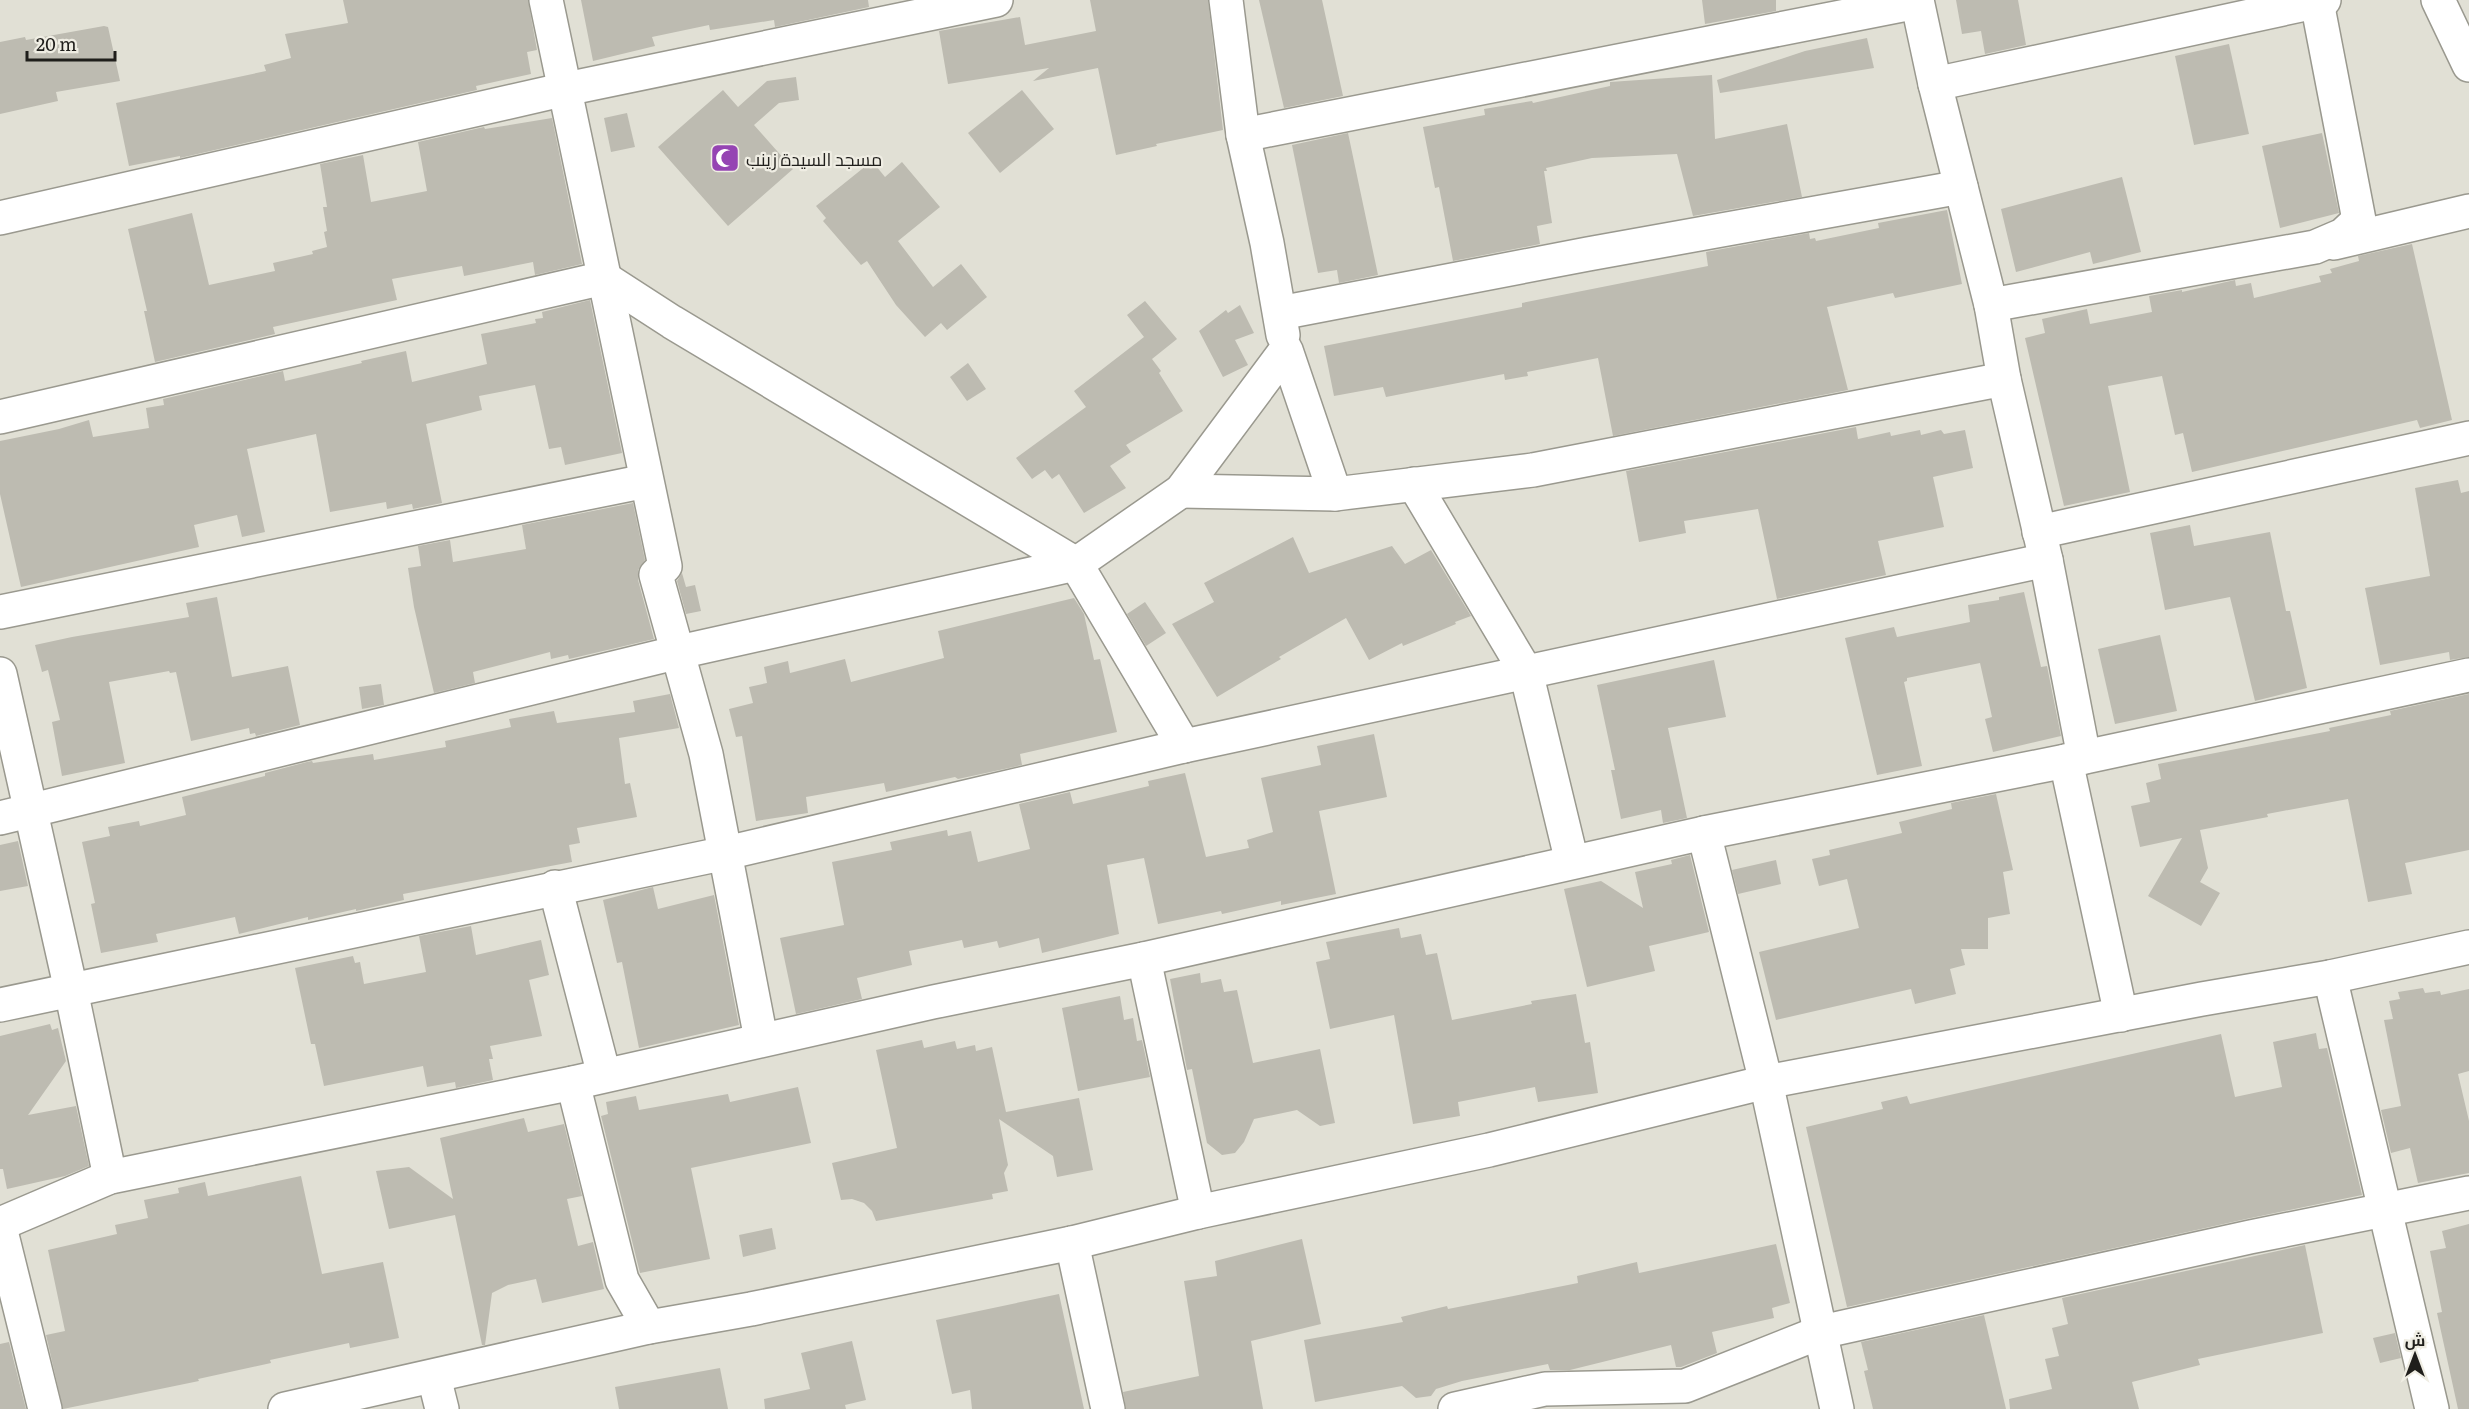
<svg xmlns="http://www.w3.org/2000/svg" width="2469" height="1409" font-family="Literata,Cairo,serif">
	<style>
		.building { fill: #bdbbb1 }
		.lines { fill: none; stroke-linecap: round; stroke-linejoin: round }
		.minor-casing { stroke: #9a998f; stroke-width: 36 }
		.minor { stroke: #fff; stroke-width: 33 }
		.labels { text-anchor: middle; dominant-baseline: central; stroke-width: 4.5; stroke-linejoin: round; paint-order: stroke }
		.poi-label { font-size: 18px; fill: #1f1e1b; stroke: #efede3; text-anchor: start }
	</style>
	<rect width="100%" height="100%" fill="#e1e0d5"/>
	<g class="building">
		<path d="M 343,0 L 528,0 L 537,50 L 527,52 L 531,74 L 476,86 L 477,90 L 180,158 L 180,156 L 129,166 L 116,103 L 266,71 L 264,65 L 291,58 L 285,34 L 348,23 Z"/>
		<path d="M 581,0 L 868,0 L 869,7 L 775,27 L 774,20 L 710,30 L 709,25 L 652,37 L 655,46 L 593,61 Z"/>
		<path d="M 1090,0 L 1208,0 L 1223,130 L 1156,144 L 1157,146 L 1116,155 L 1098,68 L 1033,81 L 1049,68 L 948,84 L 939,31 L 1020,17 L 1025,45 L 1096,31 Z"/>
		<path d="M 1259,0 L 1322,0 L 1343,96 L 1284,108 Z"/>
		<path d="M 1702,0 L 1776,0 L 1776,11 L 1705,24 Z"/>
		<path d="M 1956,0 L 2018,0 L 2026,45 L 1985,54 L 1981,31 L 1962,34 Z"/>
		<path d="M 104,26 L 108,27 L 120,81 L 56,92 L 58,101 L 0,114 L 0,42 L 25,37 L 26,40 Z"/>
		<path d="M 1867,38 L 1874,68 L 1720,93 L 1717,80 L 1805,51 Z"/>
		<path d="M 2229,44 L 2249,134 L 2194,145 L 2175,56 Z"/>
		<path d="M 1712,75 L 1715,139 L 1787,124 L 1802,197 L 1693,216 L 1677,154 L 1592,158 L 1546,168 L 1547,171 L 1544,171 L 1552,223 L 1537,226 L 1540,244 L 1453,261 L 1439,187 L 1435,188 L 1423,127 L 1485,115 L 1484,109 L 1532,101 L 1533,103 L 1610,86 L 1610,82 Z"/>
		<path d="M 796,77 L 799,100 L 779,103 L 754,125 L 793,169 L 728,226 L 658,147 L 723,90 L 738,107 L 767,81 Z"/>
		<path d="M 1022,90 L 1054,129 L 1000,173 L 968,133 Z"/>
		<path d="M 627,113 L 635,147 L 611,152 L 604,118 Z"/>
		<path d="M 552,118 L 582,264 L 535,275 L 533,262 L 464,276 L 462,266 L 392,279 L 397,300 L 273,327 L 275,334 L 155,362 L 144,311 L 147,311 L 128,229 L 192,213 L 209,285 L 275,271 L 273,263 L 313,254 L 312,251 L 327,247 L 324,232 L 327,231 L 323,207 L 327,207 L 320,164 L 363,155 L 371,202 L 427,191 L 418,142 L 484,127 L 485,129 Z"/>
		<path d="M 1348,133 L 1378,275 L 1339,283 L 1337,270 L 1318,273 L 1292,145 Z"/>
		<path d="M 2322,133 L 2339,213 L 2280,228 L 2262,146 Z"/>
		<path d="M 872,161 L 885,177 L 902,162 L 940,207 L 898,241 L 933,287 L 961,264 L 987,297 L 947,330 L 941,323 L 925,337 L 896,305 L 867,261 L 861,265 L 823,221 L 826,218 L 816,206 Z"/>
		<path d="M 2122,177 L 2141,252 L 2093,264 L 2090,252 L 2016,272 L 2001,209 Z"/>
		<path d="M 1947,210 L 1962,284 L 1895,298 L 1893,293 L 1827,307 L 1848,390 L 1613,436 L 1598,358 L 1527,372 L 1528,376 L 1505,380 L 1504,374 L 1386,397 L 1383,387 L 1334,396 L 1324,346 L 1522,307 L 1522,303 L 1708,266 L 1706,252 L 1809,233 L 1810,239 L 1815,238 L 1816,241 L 1879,228 L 1878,223 Z"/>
		<path d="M 2412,244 L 2452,420 L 2420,428 L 2417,420 L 2192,472 L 2183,433 L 2175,435 L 2162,376 L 2108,386 L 2130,492 L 2064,506 L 2025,338 L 2045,333 L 2042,319 L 2087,309 L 2090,324 L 2152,312 L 2149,296 L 2182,290 L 2182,292 L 2235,280 L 2236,286 L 2251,283 L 2254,298 L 2321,282 L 2319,276 L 2332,273 L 2330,269 L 2359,261 L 2358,256 Z"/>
		<path d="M 590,300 L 622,453 L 565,465 L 561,447 L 549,449 L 535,385 L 479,396 L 482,410 L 426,424 L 442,503 L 413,509 L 412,504 L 387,509 L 386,502 L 330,512 L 316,434 L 247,449 L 265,532 L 242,537 L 237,515 L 194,525 L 199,547 L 21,587 L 0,494 L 0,441 L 59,429 L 89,420 L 93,437 L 149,428 L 146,408 L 164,405 L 163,399 L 283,371 L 285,381 L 362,363 L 361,361 L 406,351 L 412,382 L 487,364 L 481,334 L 536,323 L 535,319 L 543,318 L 542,312 Z"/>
		<path d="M 1145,301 L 1177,339 L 1152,359 L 1161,371 L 1159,373 L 1183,411 L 1126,445 L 1131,452 L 1110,466 L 1126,488 L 1084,513 L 1059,474 L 1052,479 L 1045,470 L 1032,479 L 1016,458 L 1086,407 L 1074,391 L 1144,337 L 1127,315 Z"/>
		<path d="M 1240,305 L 1254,333 L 1235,340 L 1248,365 L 1223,377 L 1199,331 L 1226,310 L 1228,313 Z"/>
		<path d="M 968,363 L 986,389 L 967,401 L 950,377 Z"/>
		<path d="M 1856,427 L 1858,439 L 1890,432 L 1891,436 L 1920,430 L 1921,435 L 1941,430 L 1944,434 L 1965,430 L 1973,468 L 1933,477 L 1944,527 L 1878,541 L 1886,575 L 1777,599 L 1758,509 L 1684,521 L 1686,533 L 1639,542 L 1626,471 Z"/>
		<path d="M 2458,480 L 2461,493 L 2469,491 L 2469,657 L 2450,660 L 2449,652 L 2380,665 L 2365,588 L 2430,576 L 2415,488 Z"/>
		<path d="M 633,503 L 645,560 L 638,570 L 638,580 L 654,639 L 569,659 L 568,655 L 551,659 L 550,652 L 473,672 L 475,683 L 434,693 L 414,607 L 408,568 L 421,566 L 418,546 L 450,540 L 453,562 L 526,549 L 522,525 Z"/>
		<path d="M 2190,525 L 2194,546 L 2270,532 L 2286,611 L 2290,611 L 2307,688 L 2255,701 L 2230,597 L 2165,610 L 2150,533 Z"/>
		<path d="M 1293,537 L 1309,573 L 1392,546 L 1405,564 L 1431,550 L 1471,616 L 1455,622 L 1456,624 L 1403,646 L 1402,643 L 1369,660 L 1346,618 L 1279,657 L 1281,659 L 1217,697 L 1172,624 L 1214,602 L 1204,583 Z"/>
		<path d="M 682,573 L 686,587 L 695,585 L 701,611 L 686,614 L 677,581 Z"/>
		<path d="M 2024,592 L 2041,667 L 2047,666 L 2061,736 L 1993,752 L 1985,719 L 1992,717 L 1980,663 L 1907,678 L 1907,681 L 1904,682 L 1922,766 L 1877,775 L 1845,638 L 1894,627 L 1897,637 L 1970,622 L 1968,605 L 1999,600 L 1999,597 Z"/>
		<path d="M 217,597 L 232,677 L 288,666 L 300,725 L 256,736 L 255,733 L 250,734 L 249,728 L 191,741 L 176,672 L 170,673 L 169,671 L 109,682 L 125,763 L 62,776 L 52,722 L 60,720 L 48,670 L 42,672 L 35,645 L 72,637 L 189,617 L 186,603 Z"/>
		<path d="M 1074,598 L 1084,614 L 1094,660 L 1100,659 L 1117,732 L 1020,754 L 1022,765 L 958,779 L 955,777 L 886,792 L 884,783 L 806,797 L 808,813 L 756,821 L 742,736 L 736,737 L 729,709 L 753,703 L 749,687 L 767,683 L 764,667 L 788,661 L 790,673 L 845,659 L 851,682 L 944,658 L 938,631 Z"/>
		<path d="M 1145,602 L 1166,633 L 1146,646 L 1127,614 Z"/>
		<path d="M 2160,635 L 2177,711 L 2115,724 L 2098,649 Z"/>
		<path d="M 1714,660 L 1726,717 L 1668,728 L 1687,818 L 1663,823 L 1661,810 L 1621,819 L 1611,770 L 1615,770 L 1597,685 Z"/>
		<path d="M 381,684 L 384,705 L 362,709 L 359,687 Z"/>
		<path d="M 670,694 L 679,728 L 619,738 L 625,784 L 630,783 L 637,817 L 577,828 L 580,843 L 569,845 L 572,862 L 403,894 L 404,900 L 356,911 L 356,909 L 308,920 L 308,917 L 239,934 L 235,917 L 156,934 L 158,942 L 101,953 L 91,904 L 95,903 L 82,842 L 110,836 L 108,827 L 139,821 L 140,826 L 186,815 L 182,797 L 265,776 L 265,773 L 307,762 L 312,761 L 313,763 L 373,754 L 374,760 L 446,747 L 445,741 L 511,727 L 509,719 L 554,711 L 557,723 L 635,712 L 633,701 Z"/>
		<path d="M 2469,694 L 2469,850 L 2405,863 L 2412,894 L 2368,902 L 2348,799 L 2267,814 L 2268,817 L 2200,830 L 2208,868 L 2200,882 L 2220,893 L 2201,926 L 2148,896 L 2182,838 L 2140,847 L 2131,806 L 2150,802 L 2146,783 L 2161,779 L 2158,764 L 2330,731 L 2329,728 L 2391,715 L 2390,711 Z"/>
		<path d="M 1374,734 L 1387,797 L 1319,811 L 1336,894 L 1281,905 L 1281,901 L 1222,914 L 1221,911 L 1158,924 L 1144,858 L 1107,865 L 1119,934 L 1042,953 L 1039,938 L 999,948 L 997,941 L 964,948 L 962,940 L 909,951 L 912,965 L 857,978 L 862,999 L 796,1014 L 780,938 L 844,925 L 832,862 L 892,850 L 890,842 L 947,830 L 948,836 L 971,831 L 978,862 L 1030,849 L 1019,804 L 1070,792 L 1073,804 L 1149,786 L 1148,781 L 1185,773 L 1206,857 L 1249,848 L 1247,840 L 1273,832 L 1261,778 L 1321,765 L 1317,746 Z"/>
		<path d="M 1996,794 L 2013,870 L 2003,872 L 2010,914 L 1988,918 L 1988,949 L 1961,949 L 1965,965 L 1950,969 L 1956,994 L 1915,1004 L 1911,989 L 1776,1020 L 1759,952 L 1859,928 L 1847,879 L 1819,886 L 1812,859 L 1830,855 L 1829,850 L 1902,833 L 1899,822 L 1952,809 L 1951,803 Z"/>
		<path d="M 18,841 L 28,886 L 0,891 L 0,845 Z"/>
		<path d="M 1690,855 L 1709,932 L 1649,946 L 1655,971 L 1587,987 L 1564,889 L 1601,881 L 1643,908 L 1635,872 L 1672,864 L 1671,860 Z"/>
		<path d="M 1776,860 L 1781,884 L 1738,894 L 1732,870 Z"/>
		<path d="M 653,887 L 658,909 L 714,895 L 739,1025 L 639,1048 L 622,962 L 617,963 L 603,900 Z"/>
		<path d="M 471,926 L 476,955 L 541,940 L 549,975 L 529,980 L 542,1036 L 490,1046 L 493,1059 L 489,1059 L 493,1080 L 456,1088 L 455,1082 L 427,1087 L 423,1066 L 324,1086 L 315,1044 L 311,1044 L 295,968 L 353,956 L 355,963 L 360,962 L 364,984 L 426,972 L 419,936 Z"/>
		<path d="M 1399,928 L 1401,938 L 1421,934 L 1426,955 L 1437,953 L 1452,1020 L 1532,1004 L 1531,1001 L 1576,994 L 1585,1043 L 1590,1042 L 1598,1093 L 1538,1102 L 1535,1087 L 1458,1102 L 1460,1116 L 1413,1124 L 1394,1015 L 1330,1029 L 1316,962 L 1330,959 L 1326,942 Z"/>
		<path d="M 1200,973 L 1201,983 L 1221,979 L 1224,992 L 1237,990 L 1253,1063 L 1320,1049 L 1335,1123 L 1320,1126 L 1297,1110 L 1254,1119 L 1244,1142 L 1235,1153 L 1222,1155 L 1207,1143 L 1192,1069 L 1187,1070 L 1170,979 Z"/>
		<path d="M 2423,988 L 2425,993 L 2440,991 L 2441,995 L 2469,989 L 2469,1071 L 2458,1074 L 2469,1121 L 2469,1173 L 2418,1183 L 2410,1148 L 2391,1153 L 2381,1110 L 2401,1106 L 2384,1020 L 2393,1019 L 2389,1001 L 2400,999 L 2398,992 Z"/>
		<path d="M 1120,996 L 1124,1020 L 1133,1018 L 1137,1041 L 1142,1040 L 1150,1077 L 1078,1091 L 1062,1008 Z"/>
		<path d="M 50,1024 L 52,1030 L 58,1028 L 66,1061 L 28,1115 L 76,1106 L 89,1166 L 65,1176 L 7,1189 L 3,1169 L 0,1169 L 0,1036 Z"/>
		<path d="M 2316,1033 L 2319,1049 L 2327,1048 L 2362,1195 L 2246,1219 L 1847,1307 L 1806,1127 L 1883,1109 L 1881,1102 L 1907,1096 L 1910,1104 L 2221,1034 L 2235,1097 L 2282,1087 L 2273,1042 Z"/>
		<path d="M 922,1040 L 924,1048 L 955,1041 L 957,1049 L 975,1045 L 976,1051 L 992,1047 L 1006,1112 L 1079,1098 L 1093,1170 L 1057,1177 L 1053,1156 L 999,1119 L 1008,1165 L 1004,1173 L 1008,1191 L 992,1194 L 993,1199 L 876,1221 L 872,1211 L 864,1203 L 852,1199 L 841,1200 L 832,1163 L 897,1148 L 876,1050 Z"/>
		<path d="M 798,1087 L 811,1143 L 691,1168 L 710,1259 L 640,1273 L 601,1116 L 608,1114 L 606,1102 L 636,1096 L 639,1110 L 728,1094 L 730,1102 Z"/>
		<path d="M 524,1118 L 528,1132 L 564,1124 L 582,1196 L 567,1199 L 578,1246 L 593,1242 L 604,1289 L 542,1303 L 536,1279 L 508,1285 L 492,1293 L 485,1345 L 482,1345 L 455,1215 L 389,1229 L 376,1171 L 409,1167 L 453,1199 L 440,1138 Z"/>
		<path d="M 301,1176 L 322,1274 L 383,1262 L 399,1338 L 350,1348 L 349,1343 L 270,1360 L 271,1363 L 198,1379 L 199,1381 L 63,1409 L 46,1335 L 65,1331 L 48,1250 L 117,1234 L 115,1225 L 148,1218 L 144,1200 L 179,1193 L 178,1188 L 205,1182 L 208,1196 Z"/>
		<path d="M 2469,1224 L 2469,1409 L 2458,1409 L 2437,1313 L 2442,1312 L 2430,1251 L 2446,1248 L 2442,1231 Z"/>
		<path d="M 772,1228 L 776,1249 L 743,1257 L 739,1235 Z"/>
		<path d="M 1302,1239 L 1321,1324 L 1251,1341 L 1263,1409 L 1126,1409 L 1123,1392 L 1199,1376 L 1184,1281 L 1217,1276 L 1215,1261 Z"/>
		<path d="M 1776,1244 L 1790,1303 L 1772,1308 L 1774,1318 L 1712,1332 L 1717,1353 L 1681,1367 L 1676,1367 L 1671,1345 L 1570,1370 L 1550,1370 L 1548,1364 L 1462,1381 L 1436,1389 L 1431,1396 L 1416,1398 L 1402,1386 L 1315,1402 L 1304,1340 L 1403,1322 L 1401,1317 L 1447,1306 L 1448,1309 L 1578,1283 L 1577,1276 L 1637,1262 L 1639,1273 Z"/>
		<path d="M 2305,1245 L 2323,1333 L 2198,1359 L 2200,1365 L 2132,1382 L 2139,1409 L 2010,1409 L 2009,1399 L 2052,1389 L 2045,1359 L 2059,1356 L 2052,1328 L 2068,1324 L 2062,1298 Z"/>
		<path d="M 1059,1294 L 1084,1409 L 972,1409 L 970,1390 L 952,1394 L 936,1320 Z"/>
		<path d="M 1984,1315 L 2006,1409 L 1873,1409 L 1864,1371 L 1868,1370 L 1861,1342 Z"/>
		<path d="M 2395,1333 L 2401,1358 L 2380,1363 L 2373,1338 Z"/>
		<path d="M 852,1341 L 866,1400 L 845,1405 L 846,1409 L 765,1409 L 764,1399 L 810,1389 L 801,1353 Z"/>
		<path d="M 9,1342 L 26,1409 L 0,1409 L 0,1344 Z"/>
		<path d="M 720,1368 L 728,1409 L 619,1409 L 615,1387 Z"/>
	</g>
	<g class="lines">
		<g class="minor-casing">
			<g id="minor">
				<path d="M 546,0 L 665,566 L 656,575 L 706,754 L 761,1039"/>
				<path d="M 1226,0 L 1243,135 L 1267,243 L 1283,335"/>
				<path d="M 1917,0 L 1935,84 L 1991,305 L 2004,379 L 2046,560 L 2084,757"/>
				<path d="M 2438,0 L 2469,65"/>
				<path d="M 1935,84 L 2324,0"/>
				<path d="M 1243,135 L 1917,2"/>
				<path d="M 0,218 L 566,89 L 996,0"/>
				<path d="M 2334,243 L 2469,211"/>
				<path d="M 1991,305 L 2315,247 L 2343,235 L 2359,220 L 2317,2"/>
				<path d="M 1280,313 L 1588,254 L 1961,187"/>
				<path d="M 0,417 L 604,278 L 672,322 L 1076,564 L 1184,746"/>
				<path d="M 1414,484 L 1526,672 L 1572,862"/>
				<path d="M 1181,491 L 1335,494"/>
				<path d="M 2039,532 L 2469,438"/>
				<path d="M 0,612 L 646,481"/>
				<path d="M 0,674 L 71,990 L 110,1177"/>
				<path d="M 2066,761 L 2121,1015"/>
				<path d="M 0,818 L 679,652 L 1076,564 L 1181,491 L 1286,350 L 1335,494 L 1533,470 L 2004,379"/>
				<path d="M 1704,833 L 1766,1082 L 1837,1409"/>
				<path d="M 555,887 L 604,1075"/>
				<path d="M 1144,959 L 1198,1212"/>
				<path d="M 2330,977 L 2432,1409"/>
				<path d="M 0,1005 L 726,853 L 1184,746 L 2046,560"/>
				<path d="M 573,1083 L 622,1280 L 649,1327"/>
				<path d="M 0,1224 L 110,1177 L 573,1083 L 933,1002 L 1144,959 L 1704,833 L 2066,761 L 2469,675"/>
				<path d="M 0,1227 L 45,1409"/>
				<path d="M 1072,1243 L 1108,1409"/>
				<path d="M 434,1377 L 442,1409"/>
				<path d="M 285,1409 L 649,1327 L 751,1309 L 1072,1243 L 1198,1212 L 1489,1150 L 1766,1082 L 2202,999 L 2330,977 L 2469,947"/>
				<path d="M 1455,1409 L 1545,1389 L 1685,1386 L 1821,1332 L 2250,1237 L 2469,1193"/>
			</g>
		</g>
		<use href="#minor" class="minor"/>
	</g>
	<defs>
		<g id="mosque-square" transform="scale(1.5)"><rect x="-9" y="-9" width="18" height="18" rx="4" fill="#9544b3" stroke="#efede3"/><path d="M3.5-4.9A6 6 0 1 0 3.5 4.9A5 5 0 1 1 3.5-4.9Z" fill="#fff"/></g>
	</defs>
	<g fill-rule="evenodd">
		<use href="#mosque-square" x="725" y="158"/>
	</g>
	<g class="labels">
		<g class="poi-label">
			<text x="746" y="158">مسجد السيدة زينب</text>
		</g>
	</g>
	<g transform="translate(2415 1355)" stroke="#efede3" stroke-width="4.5" paint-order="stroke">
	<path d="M0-4.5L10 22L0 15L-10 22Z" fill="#1f1e1b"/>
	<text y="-9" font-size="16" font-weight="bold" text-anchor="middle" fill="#1f1e1b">ش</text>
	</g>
	<path d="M27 51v9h88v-9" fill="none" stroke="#1f1e1b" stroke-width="3"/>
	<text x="36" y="51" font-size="18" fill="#1f1e1b" stroke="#efede3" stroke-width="4.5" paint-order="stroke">20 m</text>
</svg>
